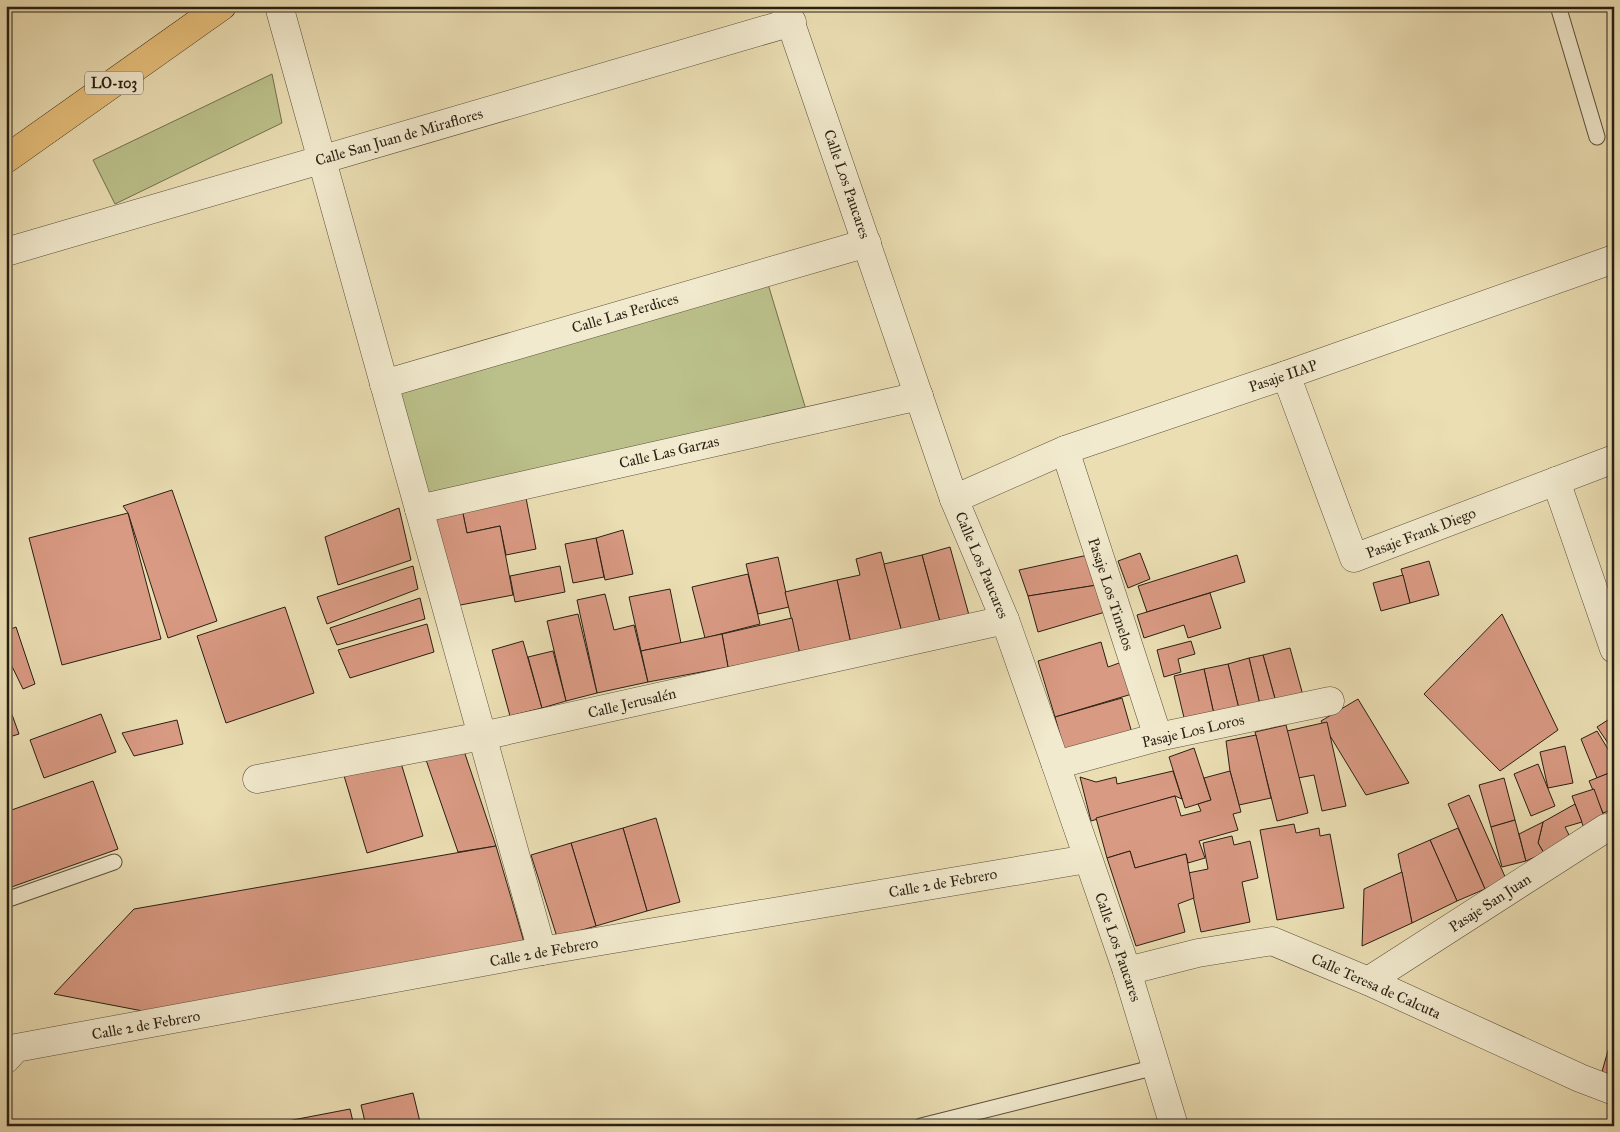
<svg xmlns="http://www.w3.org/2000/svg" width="1620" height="1132" font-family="'IM FELL Great Primer',serif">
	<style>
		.green { fill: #bbc08a; stroke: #72704e }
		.building { fill: #d99a83; stroke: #281f13 }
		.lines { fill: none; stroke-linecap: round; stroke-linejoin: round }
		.service-casing { stroke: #594f3b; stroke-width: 17 }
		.minor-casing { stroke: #594f3b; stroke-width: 29 }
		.primary-casing { stroke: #281f13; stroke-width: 29 }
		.service { stroke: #f2eace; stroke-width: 15 }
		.minor { stroke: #f2eace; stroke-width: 28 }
		.primary { stroke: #e6bf7a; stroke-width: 28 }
		.labels { text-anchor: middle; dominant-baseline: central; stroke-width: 5; stroke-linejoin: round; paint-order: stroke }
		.shield { fill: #f2eace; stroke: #655c4b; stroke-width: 1 }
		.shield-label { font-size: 14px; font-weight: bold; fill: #281f13 }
		.street-label { font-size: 15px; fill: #281f13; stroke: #f2eace }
	</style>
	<rect width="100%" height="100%" fill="#ebdeb3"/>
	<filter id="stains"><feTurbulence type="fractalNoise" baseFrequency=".004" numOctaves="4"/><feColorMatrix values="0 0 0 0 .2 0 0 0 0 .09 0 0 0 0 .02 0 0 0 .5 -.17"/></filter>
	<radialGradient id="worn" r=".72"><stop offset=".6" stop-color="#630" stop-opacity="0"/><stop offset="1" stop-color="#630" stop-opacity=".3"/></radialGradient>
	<g class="green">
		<path d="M 272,74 L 282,123 L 115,204 L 93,160 Z"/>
		<path d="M 768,284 L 807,413 L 428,500 L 396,386 Z"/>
	</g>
	<g class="building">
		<path d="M 172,490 L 217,621 L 168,638 L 128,513 L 123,506 Z"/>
		<path d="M 525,493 L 536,549 L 506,555 L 500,526 L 467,533 L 461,504 Z"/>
		<path d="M 461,504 L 467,533 L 500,526 L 513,595 L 450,607 L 433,510 Z"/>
		<path d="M 399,508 L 411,560 L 338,585 L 325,537 Z"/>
		<path d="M 128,513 L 161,639 L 62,665 L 29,538 Z"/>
		<path d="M 623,530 L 633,574 L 605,580 L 596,538 Z"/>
		<path d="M 596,538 L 604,577 L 573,583 L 565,544 Z"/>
		<path d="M 950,547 L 969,615 L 940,622 L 922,555 Z"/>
		<path d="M 881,552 L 902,632 L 851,644 L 837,580 L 860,575 L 856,559 Z"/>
		<path d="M 1140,553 L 1150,579 L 1128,588 L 1118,561 Z"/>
		<path d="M 922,555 L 940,622 L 902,632 L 884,564 Z"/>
		<path d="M 1088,555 L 1097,585 L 1028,596 L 1019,570 Z"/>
		<path d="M 1237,555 L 1245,582 L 1147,612 L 1138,586 Z"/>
		<path d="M 778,557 L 789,607 L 758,614 L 746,564 Z"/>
		<path d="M 1429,561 L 1439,595 L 1410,603 L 1401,569 Z"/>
		<path d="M 413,566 L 418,589 L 327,624 L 317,597 Z"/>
		<path d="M 560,566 L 565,592 L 515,602 L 510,576 Z"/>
		<path d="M 748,574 L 760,624 L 705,638 L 692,587 Z"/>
		<path d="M 1403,575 L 1410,603 L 1381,611 L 1373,583 Z"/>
		<path d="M 837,580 L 851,644 L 800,655 L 785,592 Z"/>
		<path d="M 1097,585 L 1112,610 L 1038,632 L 1028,596 Z"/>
		<path d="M 670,589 L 681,643 L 641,651 L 629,597 Z"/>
		<path d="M 1210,593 L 1221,628 L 1188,638 L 1184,625 L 1144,638 L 1137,615 Z"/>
		<path d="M 605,594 L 614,630 L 634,625 L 648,682 L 597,693 L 577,600 Z"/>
		<path d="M 420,598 L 425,619 L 337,645 L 330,628 Z"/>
		<path d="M 285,607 L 314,693 L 226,723 L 197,636 Z"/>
		<path d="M 578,614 L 597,693 L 566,701 L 547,621 Z"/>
		<path d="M 1502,614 L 1558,730 L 1500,771 L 1424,694 Z"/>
		<path d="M 792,618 L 800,655 L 728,667 L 722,634 Z"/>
		<path d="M 427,624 L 434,652 L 350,678 L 338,650 Z"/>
		<path d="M 16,627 L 35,684 L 23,689 L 6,654 L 6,631 Z"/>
		<path d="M 722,634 L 728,667 L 648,682 L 641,651 Z"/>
		<path d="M 523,641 L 542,708 L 510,716 L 492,650 Z"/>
		<path d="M 1191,641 L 1195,654 L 1178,659 L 1181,672 L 1164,677 L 1157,650 Z"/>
		<path d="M 1101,642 L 1108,667 L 1122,662 L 1132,694 L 1055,717 L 1038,661 Z"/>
		<path d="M 1290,648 L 1304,699 L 1277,706 L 1263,655 Z"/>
		<path d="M 553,651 L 566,701 L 542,708 L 528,657 Z"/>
		<path d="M 1263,655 L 1277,706 L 1261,709 L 1249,658 Z"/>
		<path d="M 1249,658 L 1261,709 L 1240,713 L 1228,664 Z"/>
		<path d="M 1228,664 L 1240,713 L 1215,719 L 1204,669 Z"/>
		<path d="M 1204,669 L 1215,719 L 1186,726 L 1174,676 Z"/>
		<path d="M 6,698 L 19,734 L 6,738 Z"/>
		<path d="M 1122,698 L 1132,733 L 1065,752 L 1055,717 Z"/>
		<path d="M 1358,699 L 1409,783 L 1366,795 L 1321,721 Z"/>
		<path d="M 101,714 L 116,752 L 44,778 L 30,740 Z"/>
		<path d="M 1614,716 L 1614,752 L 1597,727 Z"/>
		<path d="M 177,720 L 183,744 L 134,756 L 122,733 Z"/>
		<path d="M 1327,722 L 1346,806 L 1322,811 L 1314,775 L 1298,778 L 1287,731 Z"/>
		<path d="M 1286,725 L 1308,813 L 1277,821 L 1255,732 Z"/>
		<path d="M 1597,731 L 1614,759 L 1614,771 L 1597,778 L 1581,739 Z"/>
		<path d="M 1256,735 L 1271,798 L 1239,805 L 1230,771 L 1226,741 Z"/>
		<path d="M 462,745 L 496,846 L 458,852 L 424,754 Z"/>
		<path d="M 1565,746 L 1573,783 L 1548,788 L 1540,752 Z"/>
		<path d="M 1194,748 L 1211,800 L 1185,808 L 1169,757 Z"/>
		<path d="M 398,753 L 423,836 L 367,853 L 342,769 Z"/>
		<path d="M 1538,764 L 1555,806 L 1531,816 L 1514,774 Z"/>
		<path d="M 1173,771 L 1182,799 L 1175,796 L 1091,821 L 1080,777 L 1096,782 L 1116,777 L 1117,784 Z"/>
		<path d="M 1230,771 L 1241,812 L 1233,814 L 1238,830 L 1199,841 L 1205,858 L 1188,863 L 1186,854 L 1135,868 L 1130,851 L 1107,858 L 1096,818 L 1175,796 L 1181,816 L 1201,811 L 1198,804 L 1211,800 L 1204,778 Z"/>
		<path d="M 1614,771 L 1614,809 L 1603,813 L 1589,781 Z"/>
		<path d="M 1504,778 L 1515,820 L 1491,827 L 1479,785 Z"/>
		<path d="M 93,781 L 118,849 L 6,889 L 6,812 Z"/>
		<path d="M 1594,789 L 1606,822 L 1585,831 L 1572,796 Z"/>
		<path d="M 1469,795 L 1506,879 L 1485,889 L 1448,804 Z"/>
		<path d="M 1575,804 L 1582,822 L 1565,827 L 1569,835 L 1544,853 L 1538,843 L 1543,822 Z"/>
		<path d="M 656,818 L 680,902 L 647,911 L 623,828 Z"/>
		<path d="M 1515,820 L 1526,861 L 1502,867 L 1491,827 Z"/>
		<path d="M 1543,822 L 1538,843 L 1544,853 L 1526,861 L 1519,834 Z"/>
		<path d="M 1294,824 L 1296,833 L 1319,828 L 1320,836 L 1330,834 L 1344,908 L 1277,920 L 1260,830 Z"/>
		<path d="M 623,828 L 647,911 L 596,926 L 571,843 Z"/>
		<path d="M 1458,828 L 1485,889 L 1457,901 L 1430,840 Z"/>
		<path d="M 1232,836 L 1234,845 L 1250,841 L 1258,878 L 1242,882 L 1250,922 L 1201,932 L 1188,873 L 1208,869 L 1203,843 Z"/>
		<path d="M 1430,840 L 1457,901 L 1412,923 L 1398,854 Z"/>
		<path d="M 571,843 L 596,926 L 557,937 L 531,855 Z"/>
		<path d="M 496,846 L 524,942 L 148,1012 L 54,994 L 134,909 Z"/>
		<path d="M 1130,851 L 1135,868 L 1186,854 L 1194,898 L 1178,904 L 1185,932 L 1136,946 L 1107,858 Z"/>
		<path d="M 1402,872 L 1412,923 L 1362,946 L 1364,889 Z"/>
		<path d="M 1614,1030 L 1614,1079 L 1601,1075 Z"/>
		<path d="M 413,1093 L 421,1126 L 366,1126 L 361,1105 Z"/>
		<path d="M 350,1109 L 354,1126 L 278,1126 L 277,1123 Z"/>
	</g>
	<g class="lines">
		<g class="service-casing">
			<g id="service">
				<path d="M 1558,6 L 1597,137"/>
				<path d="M 6,900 L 114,862"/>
				<path d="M 921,1126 L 1156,1067"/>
			</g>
		</g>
		<g class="minor-casing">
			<g id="minor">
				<path d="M 279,6 L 542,951"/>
				<path d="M 785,6 L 954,499 L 1005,620 L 1056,765 L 1127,971 L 1174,1126"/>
				<path d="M 6,252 L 792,22"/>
				<path d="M 1286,375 L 1354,558 L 1614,459"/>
				<path d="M 384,384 L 867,243"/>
				<path d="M 1065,450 L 1158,737"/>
				<path d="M 1556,481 L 1614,649"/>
				<path d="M 954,499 L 1065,450 L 1286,375 L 1614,259"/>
				<path d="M 419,509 L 919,396"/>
				<path d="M 1056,765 L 1158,737 L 1330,701"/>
				<path d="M 257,779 L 482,736 L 1005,620"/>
				<path d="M 1127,971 L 1198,953 L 1272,941 L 1368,981 L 1580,1078 L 1614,1091"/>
				<path d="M 1368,981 L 1606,828 L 1614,829"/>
				<path d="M 6,1059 L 16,1048 L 542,951 L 1087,859"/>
			</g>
		</g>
		<g class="primary-casing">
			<path id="primary" d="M 6,159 L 222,6"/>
		</g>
		<use href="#service" class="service"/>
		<use href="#minor" class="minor"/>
		<use href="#primary" class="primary"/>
	</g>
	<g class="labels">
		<rect class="shield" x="85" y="71.5" width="58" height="23" rx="4"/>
		<g class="shield-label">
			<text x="114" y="83">LO-103</text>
		</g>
		<g class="street-label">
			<text transform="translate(399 137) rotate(-16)">Calle San Juan de Miraflores</text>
			<text transform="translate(847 184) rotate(71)">Calle Los Paucares</text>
			<text transform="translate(625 313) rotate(-16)">Calle Las Perdices</text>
			<text transform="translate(1283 376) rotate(-19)">Pasaje IIAP</text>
			<text transform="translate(669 452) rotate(-13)">Calle Las Garzas</text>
			<text transform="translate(1421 533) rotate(-21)">Pasaje Frank Diego</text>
			<text transform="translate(982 565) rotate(67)">Calle Los Paucares</text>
			<text transform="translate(1111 594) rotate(72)">Pasaje Los Timelos</text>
			<text transform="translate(632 703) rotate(-13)">Calle Jerusalén</text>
			<text transform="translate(1193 731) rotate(-13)">Pasaje Los Loros</text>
			<text transform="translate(943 883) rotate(-10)">Calle 2 de Febrero</text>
			<text transform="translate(1490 903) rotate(-33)">Pasaje San Juan</text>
			<text transform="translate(1118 947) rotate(71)">Calle Los Paucares</text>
			<text transform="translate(544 952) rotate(-10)">Calle 2 de Febrero</text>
			<text transform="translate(1376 986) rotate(24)">Calle Teresa de Calcuta</text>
			<text transform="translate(146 1025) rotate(-10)">Calle 2 de Febrero</text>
		</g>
	</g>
	<rect width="1620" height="1132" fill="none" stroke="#ebdeb3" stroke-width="25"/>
	<rect x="8" y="8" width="1605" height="1117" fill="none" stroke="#281f13" stroke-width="2.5"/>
	<rect x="12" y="12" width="1595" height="1107" fill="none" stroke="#281f13"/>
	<rect width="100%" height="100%" filter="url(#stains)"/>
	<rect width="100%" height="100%" fill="url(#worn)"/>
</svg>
